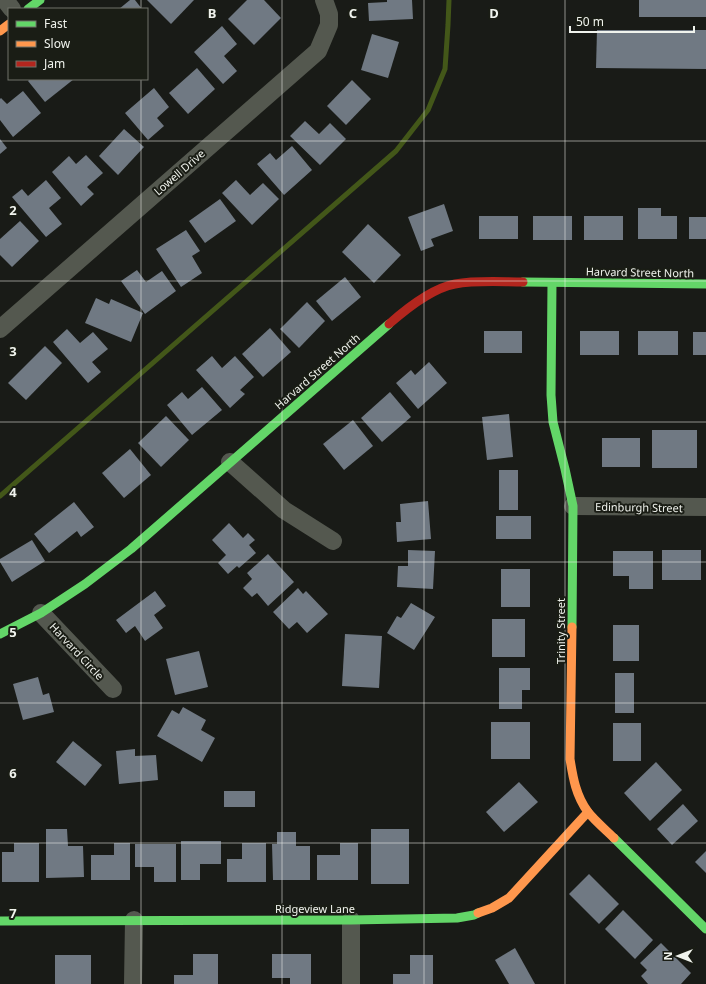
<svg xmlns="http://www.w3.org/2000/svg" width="706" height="984" font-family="'Noto Sans',sans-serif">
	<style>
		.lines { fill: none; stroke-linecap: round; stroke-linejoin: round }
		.stream { stroke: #435719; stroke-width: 5 }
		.building { fill: #707983 }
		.street { stroke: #54584f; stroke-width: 18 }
		.fast { stroke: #63d668; stroke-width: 9 }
		.slow { stroke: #ff974d; stroke-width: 9 }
		.jam { stroke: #b3261e; stroke-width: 9 }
		.grid { fill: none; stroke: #f0f3ed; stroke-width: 1; stroke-opacity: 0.55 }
		.labels { text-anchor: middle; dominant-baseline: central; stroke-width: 4; stroke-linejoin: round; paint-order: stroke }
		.street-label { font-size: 11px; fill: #f0f3ed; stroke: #1a1d15 }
		.grid-label { font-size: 13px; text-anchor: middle; font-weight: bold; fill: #f0f3ed; stroke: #1a1d15; stroke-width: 4; stroke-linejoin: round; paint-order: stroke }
	</style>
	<rect width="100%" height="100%" fill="#191b17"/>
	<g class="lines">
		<path class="stream" d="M 0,496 L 396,151 L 428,110 L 445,69 L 448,25 L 449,0"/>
	</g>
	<g class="building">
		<path d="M 130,0 L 135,0 L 142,9 L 119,9 Z"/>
		<path d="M 147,0 L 194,0 L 171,24 Z"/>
		<path d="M 247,0 L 264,0 L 281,18 L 254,45 L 228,19 Z"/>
		<path d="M 387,0 L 412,0 L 413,19 L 369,21 L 368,3 L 387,2 Z"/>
		<rect x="639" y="0" width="67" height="17"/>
		<path d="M 222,26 L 237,44 L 224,56 L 237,71 L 223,84 L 194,52 Z"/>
		<path d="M 597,30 L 706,30 L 706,69 L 596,68 Z"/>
		<path d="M 372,34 L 399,42 L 388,78 L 361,70 Z"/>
		<path d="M 197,68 L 215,89 L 188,114 L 169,93 Z"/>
		<path d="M 30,79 L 74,79 L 45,102 L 28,81 Z"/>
		<path d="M 352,80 L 371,99 L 346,125 L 327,106 Z"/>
		<path d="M 154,88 L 169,107 L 157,118 L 164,126 L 148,140 L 125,113 Z"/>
		<path d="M 23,91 L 41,113 L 13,137 L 0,120 L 0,99 L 1,98 L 7,104 Z"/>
		<path d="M 305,121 L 319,134 L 330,123 L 346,139 L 320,165 L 290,136 Z"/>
		<path d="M 124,129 L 144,147 L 118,175 L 99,156 Z"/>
		<path d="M 0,139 L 7,148 L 0,154 Z"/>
		<path d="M 292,146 L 312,170 L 284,195 L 257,164 L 270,153 L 276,160 Z"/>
		<path d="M 86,155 L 103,173 L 87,187 L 94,194 L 81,206 L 52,172 L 69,156 L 76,164 Z"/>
		<path d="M 46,180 L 61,198 L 49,208 L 62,224 L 46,237 L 12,197 L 22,189 L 28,196 Z"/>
		<path d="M 236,180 L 250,195 L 263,183 L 279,199 L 252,225 L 222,193 Z"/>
		<path d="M 220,199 L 236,221 L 205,243 L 189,221 Z"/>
		<path d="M 444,204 L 453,231 L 431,239 L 434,246 L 421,251 L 408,217 Z"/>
		<path d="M 638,208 L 661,208 L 661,216 L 677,216 L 677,239 L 638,239 Z"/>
		<rect x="479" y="216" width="39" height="23"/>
		<rect x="533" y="216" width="39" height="24"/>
		<rect x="584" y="216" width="39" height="24"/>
		<rect x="689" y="217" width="17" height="22"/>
		<path d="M 20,221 L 39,241 L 12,267 L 0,255 L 0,239 Z"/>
		<path d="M 368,224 L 401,255 L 374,283 L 342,252 Z"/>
		<path d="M 186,230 L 200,251 L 192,256 L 202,273 L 181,287 L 156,249 Z"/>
		<path d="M 137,270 L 146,282 L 162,271 L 176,291 L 145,314 L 121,281 Z"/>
		<path d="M 345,277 L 361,297 L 332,321 L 316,301 Z"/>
		<path d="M 96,298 L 109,304 L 111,299 L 143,313 L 131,342 L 85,323 Z"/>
		<path d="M 307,302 L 325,321 L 299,348 L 280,329 Z"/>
		<path d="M 270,328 L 291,352 L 263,377 L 242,354 Z"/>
		<path d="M 67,329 L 80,343 L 93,332 L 108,349 L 92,362 L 101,372 L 88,383 L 53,342 Z"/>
		<rect x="484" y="331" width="38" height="22"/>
		<rect x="580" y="331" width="39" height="24"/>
		<rect x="638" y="331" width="40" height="24"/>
		<rect x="693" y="332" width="13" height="23"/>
		<path d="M 45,346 L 62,363 L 26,400 L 8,383 Z"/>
		<path d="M 212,356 L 222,368 L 235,356 L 254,377 L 240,390 L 245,394 L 230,408 L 196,370 Z"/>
		<path d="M 429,362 L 447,383 L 418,409 L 396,383 L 411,370 L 415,375 Z"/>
		<path d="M 202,387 L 222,410 L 192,435 L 167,405 L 182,392 L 188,399 Z"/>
		<path d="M 390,392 L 411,417 L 382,442 L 361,418 Z"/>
		<path d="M 509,414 L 513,457 L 487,460 L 482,417 Z"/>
		<path d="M 166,416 L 189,440 L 161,467 L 138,443 Z"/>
		<path d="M 353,420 L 373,446 L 344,470 L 323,444 Z"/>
		<rect x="652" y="430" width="45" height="38"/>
		<rect x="602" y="438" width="38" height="29"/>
		<path d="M 130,449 L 151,475 L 124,498 L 102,473 Z"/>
		<rect x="499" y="470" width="19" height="40"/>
		<path d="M 428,501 L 431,539 L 397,542 L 396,522 L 401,522 L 400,504 Z"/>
		<path d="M 74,502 L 94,527 L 81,537 L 77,531 L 49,553 L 34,534 Z"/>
		<rect x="496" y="516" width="35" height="23"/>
		<path d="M 229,523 L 243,538 L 248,533 L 255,540 L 249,545 L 256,553 L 239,568 L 237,566 L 228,574 L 218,563 L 226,555 L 212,540 Z"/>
		<path d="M 32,540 L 45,561 L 12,582 L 0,562 L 0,559 Z"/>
		<path d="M 408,550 L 435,551 L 433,589 L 397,587 L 398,566 L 408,566 Z"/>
		<rect x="662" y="550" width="39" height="30"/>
		<path d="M 613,551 L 653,551 L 653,589 L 629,589 L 629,576 L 613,576 Z"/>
		<path d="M 268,554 L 294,582 L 268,606 L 257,593 L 252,597 L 243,588 L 252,579 L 247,573 Z"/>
		<rect x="501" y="569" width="29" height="38"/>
		<path d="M 298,588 L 303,594 L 306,591 L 328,614 L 307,633 L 297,622 L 289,629 L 273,612 Z"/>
		<path d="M 155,591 L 166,606 L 154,615 L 163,628 L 145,641 L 135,626 L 126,633 L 116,620 Z"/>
		<path d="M 411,603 L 435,617 L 414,650 L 387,633 L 397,616 L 401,618 Z"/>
		<rect x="492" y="619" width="33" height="38"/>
		<rect x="613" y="625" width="26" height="36"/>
		<path d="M 345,634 L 382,636 L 379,688 L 342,686 Z"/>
		<path d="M 199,651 L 208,687 L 175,695 L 166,659 Z"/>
		<path d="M 499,668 L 530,668 L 530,690 L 522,690 L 522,709 L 499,709 Z"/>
		<rect x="615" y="673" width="19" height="40"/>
		<path d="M 38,677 L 43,695 L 49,693 L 54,712 L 23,720 L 13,684 Z"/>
		<path d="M 183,707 L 206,720 L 201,730 L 215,738 L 202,762 L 157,736 L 172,710 L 179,714 Z"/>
		<rect x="491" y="722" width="39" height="37"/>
		<rect x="613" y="723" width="28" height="38"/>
		<path d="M 73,741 L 102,765 L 85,786 L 56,762 Z"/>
		<path d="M 135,749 L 135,756 L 156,755 L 158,780 L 119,784 L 116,751 Z"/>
		<path d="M 656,762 L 682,790 L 650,821 L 624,793 Z"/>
		<path d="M 519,782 L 538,802 L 504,832 L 486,812 Z"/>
		<rect x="224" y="791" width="31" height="16"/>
		<path d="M 683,804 L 698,821 L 672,845 L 657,829 Z"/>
		<path d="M 46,829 L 67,829 L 68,846 L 83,846 L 84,877 L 46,878 Z"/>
		<rect x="371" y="829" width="38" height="55"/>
		<path d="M 277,832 L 296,832 L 296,846 L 310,846 L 310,880 L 273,880 L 272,844 L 277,844 Z"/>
		<path d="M 181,841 L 221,841 L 221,864 L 200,864 L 200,880 L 181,880 Z"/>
		<path d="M 14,843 L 39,843 L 39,882 L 2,882 L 2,852 L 14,852 Z"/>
		<path d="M 114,843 L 130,843 L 130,880 L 91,880 L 91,855 L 114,855 Z"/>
		<path d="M 242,843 L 266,843 L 266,882 L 227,882 L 227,859 L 242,859 Z"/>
		<path d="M 340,843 L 358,843 L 358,880 L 317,880 L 317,855 L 340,855 Z"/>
		<path d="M 135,844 L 176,844 L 176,882 L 154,882 L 154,867 L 135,867 Z"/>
		<path d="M 706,851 L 706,873 L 695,862 Z"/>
		<path d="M 589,874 L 619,904 L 599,924 L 569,894 Z"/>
		<path d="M 623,910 L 653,940 L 635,959 L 605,929 Z"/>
		<path d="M 661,943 L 691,973 L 681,984 L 648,984 L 641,976 L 647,970 L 640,963 Z"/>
		<path d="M 515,948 L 535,984 L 509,984 L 495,960 Z"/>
		<path d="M 193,954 L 218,954 L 218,984 L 174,984 L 174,975 L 193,975 Z"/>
		<path d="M 272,954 L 311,954 L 311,984 L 290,984 L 290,978 L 272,978 Z"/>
		<rect x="55" y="955" width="36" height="29"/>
		<path d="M 410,955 L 433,955 L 433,984 L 393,984 L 393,974 L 410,974 Z"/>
	</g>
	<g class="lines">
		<g class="street">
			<path d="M 5,0 L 12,9"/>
			<path d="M 0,329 L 318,51 L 329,25 L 329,14 L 324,0"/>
			<path d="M 230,462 L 284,510 L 333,541"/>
			<path d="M 573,506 L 706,507"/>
			<path d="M 41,613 L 113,689"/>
			<path d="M 351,920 L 351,984"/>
			<path d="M 133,984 L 134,920"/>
		</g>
		<g class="fast">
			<path d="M 28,9 L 40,0"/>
			<path d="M 523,282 L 706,284"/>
			<path d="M 552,283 L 551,395 L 553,422 L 565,469 L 573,506 L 572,627"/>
			<path d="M 0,634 L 41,613 L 85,584 L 131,549 L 389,324"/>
			<path d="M 614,838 L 706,929"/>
			<path d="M 0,921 L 351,920 L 457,918 L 474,915 L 478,913"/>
		</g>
		<g class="slow">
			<path d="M 0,31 L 9,24"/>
			<path d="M 572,627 L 570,759 C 573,778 576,796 588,812 C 595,821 606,830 614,838"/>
			<path d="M 478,913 L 492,908 L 509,898 L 588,812"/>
		</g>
		<path class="jam" d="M 389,324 C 406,309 433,288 455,284 C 477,280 501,282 523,282"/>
	</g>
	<path class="grid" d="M 141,0 L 141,9M 282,0 L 282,984M 424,0 L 424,984M 565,0 L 565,984M 141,79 L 141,984M 0,141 L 706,141M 0,281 L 706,281M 0,422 L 706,422M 0,562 L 706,562M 0,703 L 706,703M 0,843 L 706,843"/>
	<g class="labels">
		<g class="street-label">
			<text transform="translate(179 172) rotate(-41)">Lowell Drive</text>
			<text transform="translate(640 272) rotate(1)">Harvard Street North</text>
			<text transform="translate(317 371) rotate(-41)">Harvard Street North</text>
			<text transform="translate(639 507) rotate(1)">Edinburgh Street</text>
			<text transform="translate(560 631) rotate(-90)">Trinity Street</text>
			<text transform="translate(77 651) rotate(47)">Harvard Circle</text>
			<text x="315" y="908">Ridgeview Lane</text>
		</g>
	</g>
	<g class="grid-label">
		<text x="212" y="18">B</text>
		<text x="353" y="18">C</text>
		<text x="494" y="18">D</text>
		<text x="13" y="215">2</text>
		<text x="13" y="356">3</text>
		<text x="13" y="497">4</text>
		<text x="13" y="637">5</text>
		<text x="13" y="778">6</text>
		<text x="13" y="918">7</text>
	</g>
	<rect x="8" y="8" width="140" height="72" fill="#1a1d15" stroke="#70736b"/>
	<rect x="16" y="21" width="20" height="6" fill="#63d668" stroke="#70736b"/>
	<text x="44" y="28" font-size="12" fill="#f0f3ed">Fast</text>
	<rect x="16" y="41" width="20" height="6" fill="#ff974d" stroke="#70736b"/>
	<text x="44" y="48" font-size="12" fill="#f0f3ed">Slow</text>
	<rect x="16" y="61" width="20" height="6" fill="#b3261e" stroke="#70736b"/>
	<text x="44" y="68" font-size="12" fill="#f0f3ed">Jam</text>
	<g transform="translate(678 956) rotate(270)" stroke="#1a1d15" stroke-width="3" paint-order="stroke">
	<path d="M0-3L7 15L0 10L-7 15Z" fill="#f0f3ed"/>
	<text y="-6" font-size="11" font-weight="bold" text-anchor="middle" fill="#f0f3ed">N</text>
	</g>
	<path d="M570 26v6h124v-6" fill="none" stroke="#f0f3ed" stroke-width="2"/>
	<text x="576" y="26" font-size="12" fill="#f0f3ed" stroke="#1a1d15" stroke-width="3" paint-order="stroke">50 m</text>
</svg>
